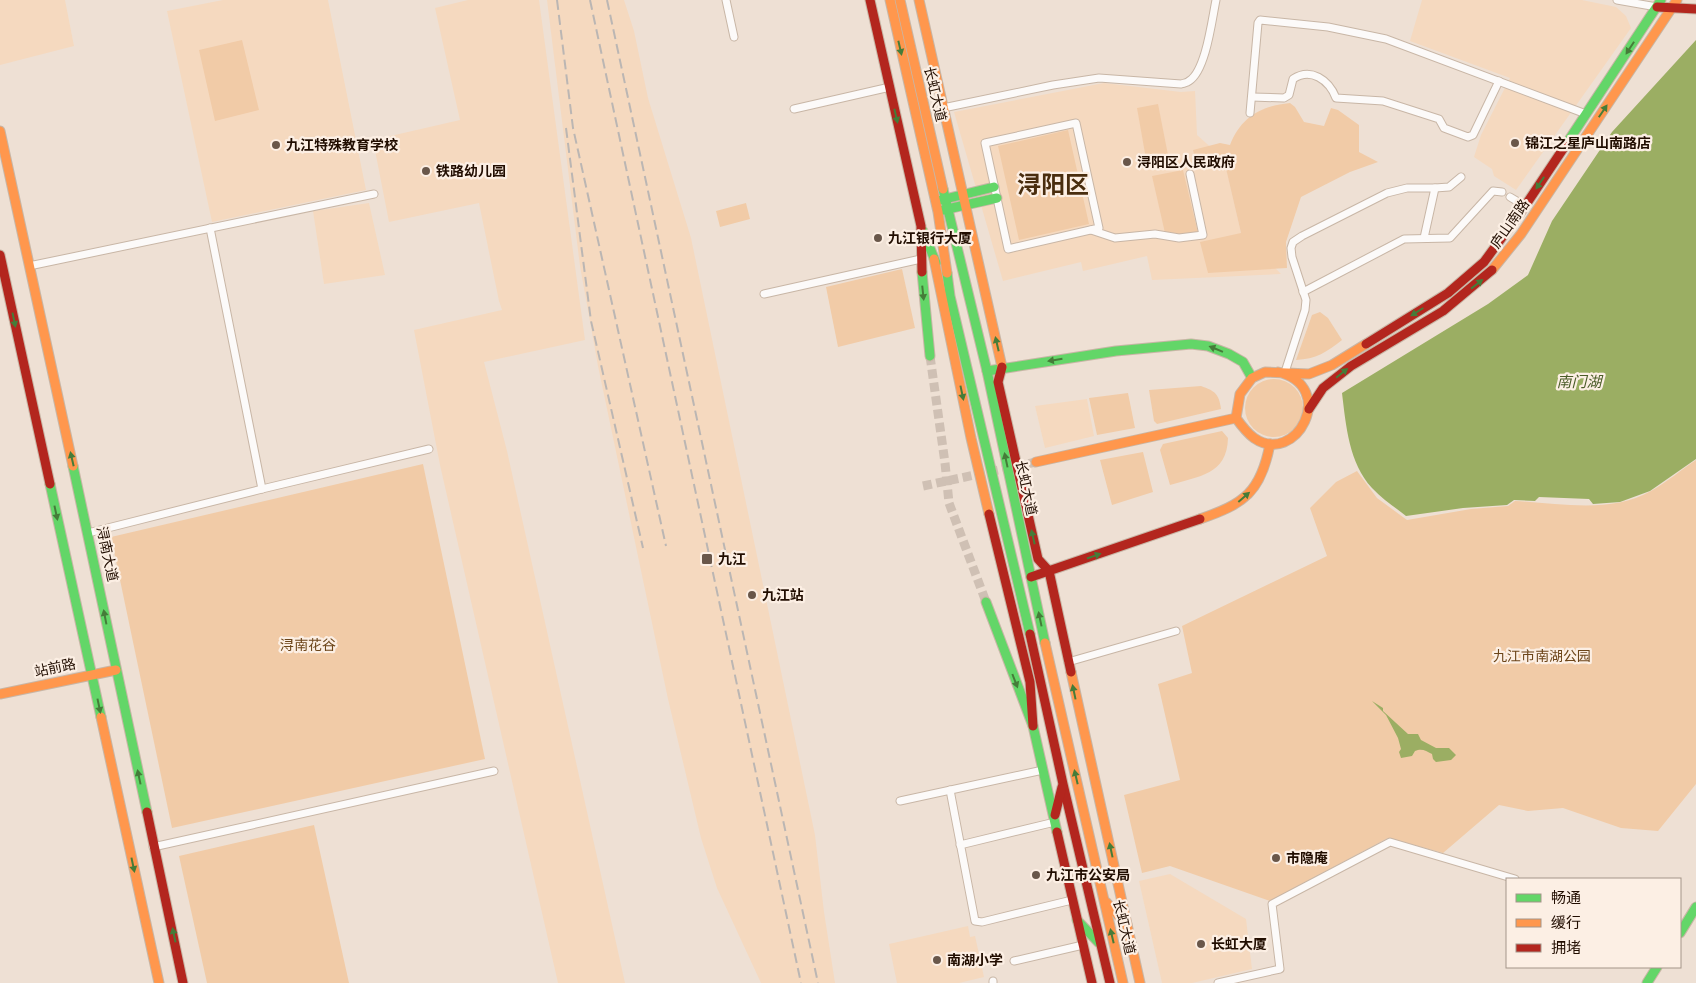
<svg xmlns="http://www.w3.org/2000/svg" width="1696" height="983" font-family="Figtree,'Noto Sans SC',sans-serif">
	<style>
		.built { fill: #f5d9bf }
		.green { fill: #f1cba7 }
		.water { fill: #9bae63 }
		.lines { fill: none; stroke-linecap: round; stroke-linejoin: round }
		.secondary-tunnel { stroke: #cfc0b4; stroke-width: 9; stroke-dasharray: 9 4.5; stroke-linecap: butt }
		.street-casing { stroke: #c8b6a6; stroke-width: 9 }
		.fast-casing { stroke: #c8b6a6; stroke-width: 11 }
		.slow-casing { stroke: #c8b6a6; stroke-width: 11 }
		.jam-casing { stroke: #c8b6a6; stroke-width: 11 }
		.street { stroke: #fcfaf9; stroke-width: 7 }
		.fast { stroke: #63d668; stroke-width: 9 }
		.slow { stroke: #ff974d; stroke-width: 9 }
		.jam { stroke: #b3261e; stroke-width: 9 }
		.rail { stroke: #bbb6b3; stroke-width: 2; stroke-dasharray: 10 5; stroke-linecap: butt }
		.oneway { fill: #457c39 }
		.poi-dot { fill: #69574a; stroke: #fcefe4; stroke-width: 2 }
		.labels { text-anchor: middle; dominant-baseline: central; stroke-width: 4.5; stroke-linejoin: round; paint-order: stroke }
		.street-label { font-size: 14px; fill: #210d00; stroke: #fcefe4 }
		.poi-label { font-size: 14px; font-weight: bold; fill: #210d00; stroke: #fcefe4; text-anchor: start }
		.park-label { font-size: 14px; fill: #6c4519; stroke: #fcefe4 }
		.water-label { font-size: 15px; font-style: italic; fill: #4a5c28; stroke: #fcefe4 }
		.town-label { font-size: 24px; font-weight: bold; fill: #492d0e; stroke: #fcefe4 }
	</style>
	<rect width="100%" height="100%" fill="#eee0d4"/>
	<g class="built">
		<path d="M 0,0 L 65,0 L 74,46 L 0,65 Z"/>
		<path d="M 223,0 L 328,0 L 366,190 L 212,222 L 167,11 Z"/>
		<path d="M 468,0 L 539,0 L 585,340 L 484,362 L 507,451 L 625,983 L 558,983 L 440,465 L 414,330 L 502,310 L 499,301 L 479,203 L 389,222 L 373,140 L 460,120 L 435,8 Z"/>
		<path d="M 547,0 L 624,0 L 634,31 L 648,98 L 691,238 L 815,835 L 824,912 L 835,983 L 761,983 L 717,888 L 701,838 L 668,699 L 598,366 L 580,266 Z"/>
		<path d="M 1422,0 L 1582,0 L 1616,7 L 1626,16 L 1631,28 L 1516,190 L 1494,176 L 1492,169 L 1474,157 L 1481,135 L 1510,78 L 1410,41 Z"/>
		<path d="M 1104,83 L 1181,92 L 1195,91 L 1197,135 L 1224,159 L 1241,233 L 1281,274 L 1152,280 L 1147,256 L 1083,271 L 1081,262 L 1003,281 L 954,112 Z"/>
		<path d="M 369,203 L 385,275 L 324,284 L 313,211 Z"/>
		<path d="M 1087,399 L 1094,436 L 1045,448 L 1035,406 Z"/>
		<path d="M 1170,874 L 1246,919 L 1252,969 L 1192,983 L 1162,983 L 1139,881 Z"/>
		<path d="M 968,926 L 970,937 L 975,936 L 984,977 L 959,983 L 897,983 L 889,944 Z"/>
	</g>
	<g class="green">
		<path d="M 242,40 L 259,110 L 215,121 L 199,50 Z"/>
		<path d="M 1290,103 L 1295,107 L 1304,122 L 1324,126 L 1331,108 L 1338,110 L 1359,125 L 1359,152 L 1378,162 L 1350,172 L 1301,197 L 1286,242 L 1287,268 L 1208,273 L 1200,242 L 1241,233 L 1224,160 L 1197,166 L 1193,150 L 1220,143 L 1230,145 C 1241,117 1261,106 1290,103 Z"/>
		<path d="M 1158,104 L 1168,155 L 1146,159 L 1137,108 Z"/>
		<path d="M 1068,130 L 1089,224 L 1019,240 L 998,146 Z"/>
		<path d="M 1183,170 L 1198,233 L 1177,235 L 1165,233 L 1152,176 Z"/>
		<path d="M 746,203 L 750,219 L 720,227 L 716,211 Z"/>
		<path d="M 902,269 L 915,328 L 838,347 L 826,287 Z"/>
		<path d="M 1320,312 L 1328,318 L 1342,340 C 1327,352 1316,359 1296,360 L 1312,315 Z"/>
		<circle cx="1274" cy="408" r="29"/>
		<path d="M 1201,386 C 1215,391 1219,394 1221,409 L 1157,424 L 1154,421 L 1149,390 Z"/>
		<path d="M 1128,393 L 1135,428 L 1097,435 L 1089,398 Z"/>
		<path d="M 1222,431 L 1228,438 C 1227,475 1199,476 1170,485 L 1160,450 L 1163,444 Z"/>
		<path d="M 1143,452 L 1153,492 L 1112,505 L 1100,460 Z"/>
		<path d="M 1696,460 L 1696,784 L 1658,831 L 1621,828 L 1563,808 L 1528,811 L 1499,805 L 1443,853 L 1388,838 L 1270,901 L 1170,866 L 1142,873 L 1124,795 L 1180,780 L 1158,684 L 1192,673 L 1182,626 L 1327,556 L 1310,508 L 1336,482 L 1357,471 L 1377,498 L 1407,520 L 1471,509 L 1508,506 L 1515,501 C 1559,503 1611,514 1651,491 C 1667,482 1681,470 1696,460 Z"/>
		<path d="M 423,464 L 485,759 L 172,828 L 111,537 Z"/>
		<path d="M 314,825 L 349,983 L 207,983 L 179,856 Z"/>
	</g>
	<g class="water">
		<path d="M 1696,40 L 1696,459 L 1650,491 L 1620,502 L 1593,504 L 1589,499 L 1539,497 L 1535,501 L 1514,500 L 1507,505 L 1463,508 L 1406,516 C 1395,507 1382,499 1372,488 C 1349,463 1346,426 1342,393 L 1488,304 L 1528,275 L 1552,221 L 1612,132 Z"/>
		<path d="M 1372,701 L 1383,708 L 1383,711 L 1408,734 L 1418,734 L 1421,740 L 1436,748 L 1449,748 L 1456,755 L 1451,760 L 1436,762 L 1433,759 L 1432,754 C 1426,751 1422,748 1415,751 L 1412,756 L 1401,758 L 1399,752 L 1401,749 L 1398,738 L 1386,715 Z"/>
	</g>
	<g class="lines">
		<g class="secondary-tunnel">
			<path d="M 930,356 L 945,463 L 949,503 L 986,602"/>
			<path d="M 923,486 L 1036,462"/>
		</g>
		<g class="street-casing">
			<g id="street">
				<path d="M 726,0 L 734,37"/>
				<path d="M 1617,0 L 1657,7"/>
				<path d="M 1252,97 L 1284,98 L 1289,95 L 1293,79 C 1311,67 1329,80 1336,98 L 1383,101 L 1439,119 L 1444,128 L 1468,137 L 1473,135 L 1499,81"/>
				<path d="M 943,108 L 1053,85 L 1099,78 L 1181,84 C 1184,83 1187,83 1189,81 C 1206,71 1212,19 1216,0"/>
				<path d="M 794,109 L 890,87"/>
				<path d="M 1250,113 L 1258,23 L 1260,20 L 1328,27 L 1386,39 L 1586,114"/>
				<path d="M 1076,123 L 1099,228 L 1008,249 L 985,143 Z"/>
				<path d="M 1435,188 L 1449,187 L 1461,177"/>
				<path d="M 1510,197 L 1525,206"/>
				<path d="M 210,228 L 262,489"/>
				<path d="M 1091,230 L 1115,238 L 1155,234 L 1179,238 L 1203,235 L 1190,174"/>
				<path d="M 29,266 L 374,194"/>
				<path d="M 1303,292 L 1404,239 L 1450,238 L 1493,191 L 1502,192"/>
				<path d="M 764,294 L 921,259"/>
				<path d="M 1285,372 L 1305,310 L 1306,300 L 1292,257 L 1291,248 L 1293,242 L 1302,236 L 1387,193 L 1407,188 L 1435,188 L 1424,238"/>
				<path d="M 88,533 L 262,489 L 429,449"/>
				<path d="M 1068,662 L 1176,631"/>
				<path d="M 950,790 L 975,921 L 982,922 L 1072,900"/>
				<path d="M 900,801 L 1043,770"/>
				<path d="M 960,845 L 1055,822"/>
				<path d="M 153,847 L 494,771"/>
				<path d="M 1014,961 L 1083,945"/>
				<path d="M 993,981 L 993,983"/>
				<path d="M 1218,983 L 1280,969 L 1272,904 L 1390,842 L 1515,879"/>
			</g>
		</g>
		<g class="fast-casing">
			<g id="fast">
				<path d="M 1565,146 L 1661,0"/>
				<path d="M 943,189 L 987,371 L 1045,643"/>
				<path d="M 941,200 L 994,187"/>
				<path d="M 943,210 L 997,198"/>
				<path d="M 923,231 L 936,263"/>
				<path d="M 922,272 L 930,356"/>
				<path d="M 947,273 L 950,296 L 1030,634"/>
				<path d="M 987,371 L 1116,351 L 1191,344 L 1208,346 L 1229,354 L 1243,362 L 1252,378"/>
				<path d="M 73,466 L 147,812"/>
				<path d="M 50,484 L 101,717"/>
				<path d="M 986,602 L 1033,726 L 1057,832"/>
				<path d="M 1077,920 L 1099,943"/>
				<path d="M 1680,933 L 1696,907"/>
				<path d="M 1647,983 L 1657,967"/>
			</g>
		</g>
		<g class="slow-casing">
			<g id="slow">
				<path d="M 890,0 L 938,212 L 947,273"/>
				<path d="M 900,0 L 943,189"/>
				<path d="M 919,0 L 1002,367"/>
				<path d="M 0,131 L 73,466"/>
				<path d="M 934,259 L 971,438 L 989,514"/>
				<path d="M 1492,270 L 1521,234 L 1677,0"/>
				<path d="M 1278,372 C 1339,387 1296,467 1254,438 C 1247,433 1241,425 1236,418 L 1240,394 L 1252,378 L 1265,372 L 1309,374 L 1332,365 L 1366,344"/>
				<path d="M 1036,462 L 1236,418"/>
				<path d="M 1200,519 C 1244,504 1261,492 1270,444"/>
				<path d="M 1045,643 L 1123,983"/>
				<path d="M 1071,672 L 1140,983"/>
				<path d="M 0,694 L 116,670"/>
				<path d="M 101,717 L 159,983"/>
				<path d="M 1106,902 L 1127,925"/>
			</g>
		</g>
		<g class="jam-casing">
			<g id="jam">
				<path d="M 870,0 L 921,226 L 922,272"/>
				<path d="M 1657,7 L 1696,9"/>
				<path d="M 0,255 L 50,484"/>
				<path d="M 1366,344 L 1448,293 L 1484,262 L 1525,206 L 1565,146"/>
				<path d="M 1002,367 L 998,382 L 1038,559 L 1049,571 L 1071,672"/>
				<path d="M 1309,409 L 1323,388 L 1351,366 L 1443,311 L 1492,270"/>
				<path d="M 989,514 L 1030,682 L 1033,726"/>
				<path d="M 1031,577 L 1200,519"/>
				<path d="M 1030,634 L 1063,784 L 1110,983"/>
				<path d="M 147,812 L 183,983"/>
				<path d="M 1055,815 L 1062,787"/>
				<path d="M 1057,832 L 1092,983"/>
			</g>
		</g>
		<use href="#street" class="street"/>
		<use href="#fast" class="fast"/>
		<use href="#slow" class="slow"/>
		<use href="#jam" class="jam"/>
		<g class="rail">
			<path d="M 557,0 L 573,128 L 666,546"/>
			<path d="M 590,0 L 801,983"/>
			<path d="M 607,0 L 818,983"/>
			<path d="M 566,128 L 591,321 L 643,548"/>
		</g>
	</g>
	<defs><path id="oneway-solid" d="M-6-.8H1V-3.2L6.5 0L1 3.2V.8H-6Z" transform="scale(1.25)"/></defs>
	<g class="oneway">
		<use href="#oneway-solid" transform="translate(900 48) rotate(77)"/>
		<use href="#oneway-solid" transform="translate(1630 48) rotate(123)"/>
		<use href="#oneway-solid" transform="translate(1603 111) rotate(-56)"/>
		<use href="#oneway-solid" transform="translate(896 116) rotate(77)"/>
		<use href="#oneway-solid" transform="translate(1540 183) rotate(124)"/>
		<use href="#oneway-solid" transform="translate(1477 284) rotate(-38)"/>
		<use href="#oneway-solid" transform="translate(923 293) rotate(84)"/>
		<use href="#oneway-solid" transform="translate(1417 312) rotate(148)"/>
		<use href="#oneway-solid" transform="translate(14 320) rotate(78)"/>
		<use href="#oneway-solid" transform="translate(997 344) rotate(-103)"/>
		<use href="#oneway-solid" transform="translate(1216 349) rotate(-158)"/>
		<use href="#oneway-solid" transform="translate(1055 360) rotate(171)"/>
		<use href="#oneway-solid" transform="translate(1342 373) rotate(-39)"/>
		<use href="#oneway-solid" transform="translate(962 393) rotate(78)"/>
		<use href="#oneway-solid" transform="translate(72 459) rotate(-103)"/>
		<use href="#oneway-solid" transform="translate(1006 460) rotate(-102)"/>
		<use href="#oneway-solid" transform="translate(1244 497) rotate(-41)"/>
		<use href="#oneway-solid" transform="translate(56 513) rotate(78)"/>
		<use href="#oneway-solid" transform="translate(1033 537) rotate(-103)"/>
		<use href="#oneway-solid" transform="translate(1094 556) rotate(-19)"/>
		<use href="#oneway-solid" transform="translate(105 617) rotate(-101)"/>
		<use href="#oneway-solid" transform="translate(1040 619) rotate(-102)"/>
		<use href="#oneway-solid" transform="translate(1015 681) rotate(69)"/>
		<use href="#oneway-solid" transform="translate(1074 692) rotate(-102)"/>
		<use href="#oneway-solid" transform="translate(99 706) rotate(78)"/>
		<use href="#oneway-solid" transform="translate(139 777) rotate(-102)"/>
		<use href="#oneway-solid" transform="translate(1076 777) rotate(-103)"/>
		<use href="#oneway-solid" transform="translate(1111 850) rotate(-102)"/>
		<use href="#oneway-solid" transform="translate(133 865) rotate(78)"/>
		<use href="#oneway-solid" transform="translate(174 935) rotate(-102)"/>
		<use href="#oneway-solid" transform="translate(1112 936) rotate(-103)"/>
	</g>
	<g class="poi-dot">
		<circle cx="1515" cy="143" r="5"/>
		<circle cx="276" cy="145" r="5"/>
		<circle cx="1127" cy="162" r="5"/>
		<circle cx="426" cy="171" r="5"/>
		<circle cx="878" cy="238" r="5"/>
		<rect x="701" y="553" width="12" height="12" rx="2.5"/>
		<circle cx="752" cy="595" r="5"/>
		<circle cx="1276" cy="858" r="5"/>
		<circle cx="1036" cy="875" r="5"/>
		<circle cx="1201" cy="944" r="5"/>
		<circle cx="937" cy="960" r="5"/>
	</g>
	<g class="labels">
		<g class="street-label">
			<text transform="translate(935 94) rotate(77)">长虹大道</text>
			<text transform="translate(1510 224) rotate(-55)">庐山南路</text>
			<text transform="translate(1026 488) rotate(78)">长虹大道</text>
			<text transform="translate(107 554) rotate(78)">浔南大道</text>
			<text transform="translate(55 668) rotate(-12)">站前路</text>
			<text transform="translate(1124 927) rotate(77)">长虹大道</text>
		</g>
		<g class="poi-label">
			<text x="1525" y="143">锦江之星庐山南路店</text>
			<text x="286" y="145">九江特殊教育学校</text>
			<text x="1137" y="162">浔阳区人民政府</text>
			<text x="436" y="171">铁路幼儿园</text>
			<text x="888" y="238">九江银行大厦</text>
			<text x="718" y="559">九江</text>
			<text x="762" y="595">九江站</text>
			<text x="1286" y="858">市隐庵</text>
			<text x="1046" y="875">九江市公安局</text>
			<text x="1211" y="944">长虹大厦</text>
			<text x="947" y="960">南湖小学</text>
		</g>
		<g class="park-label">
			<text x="308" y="645">浔南花谷</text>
			<text x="1542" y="656">九江市南湖公园</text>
		</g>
		<g class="water-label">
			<text x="1579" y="382">南门湖</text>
		</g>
		<g class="town-label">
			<text x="1053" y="184">浔阳区</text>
		</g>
	</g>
	<rect x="1506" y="878" width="175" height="90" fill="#fcefe4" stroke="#a49589"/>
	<rect x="1516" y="894" width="25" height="8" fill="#63d668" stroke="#a49589"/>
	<text x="1551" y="903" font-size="15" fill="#210d00">畅通</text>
	<rect x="1516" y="919" width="25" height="8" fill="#ff974d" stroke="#a49589"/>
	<text x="1551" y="928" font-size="15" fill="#210d00">缓行</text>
	<rect x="1516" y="944" width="25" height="8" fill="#b3261e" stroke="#a49589"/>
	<text x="1551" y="953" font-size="15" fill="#210d00">拥堵</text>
</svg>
